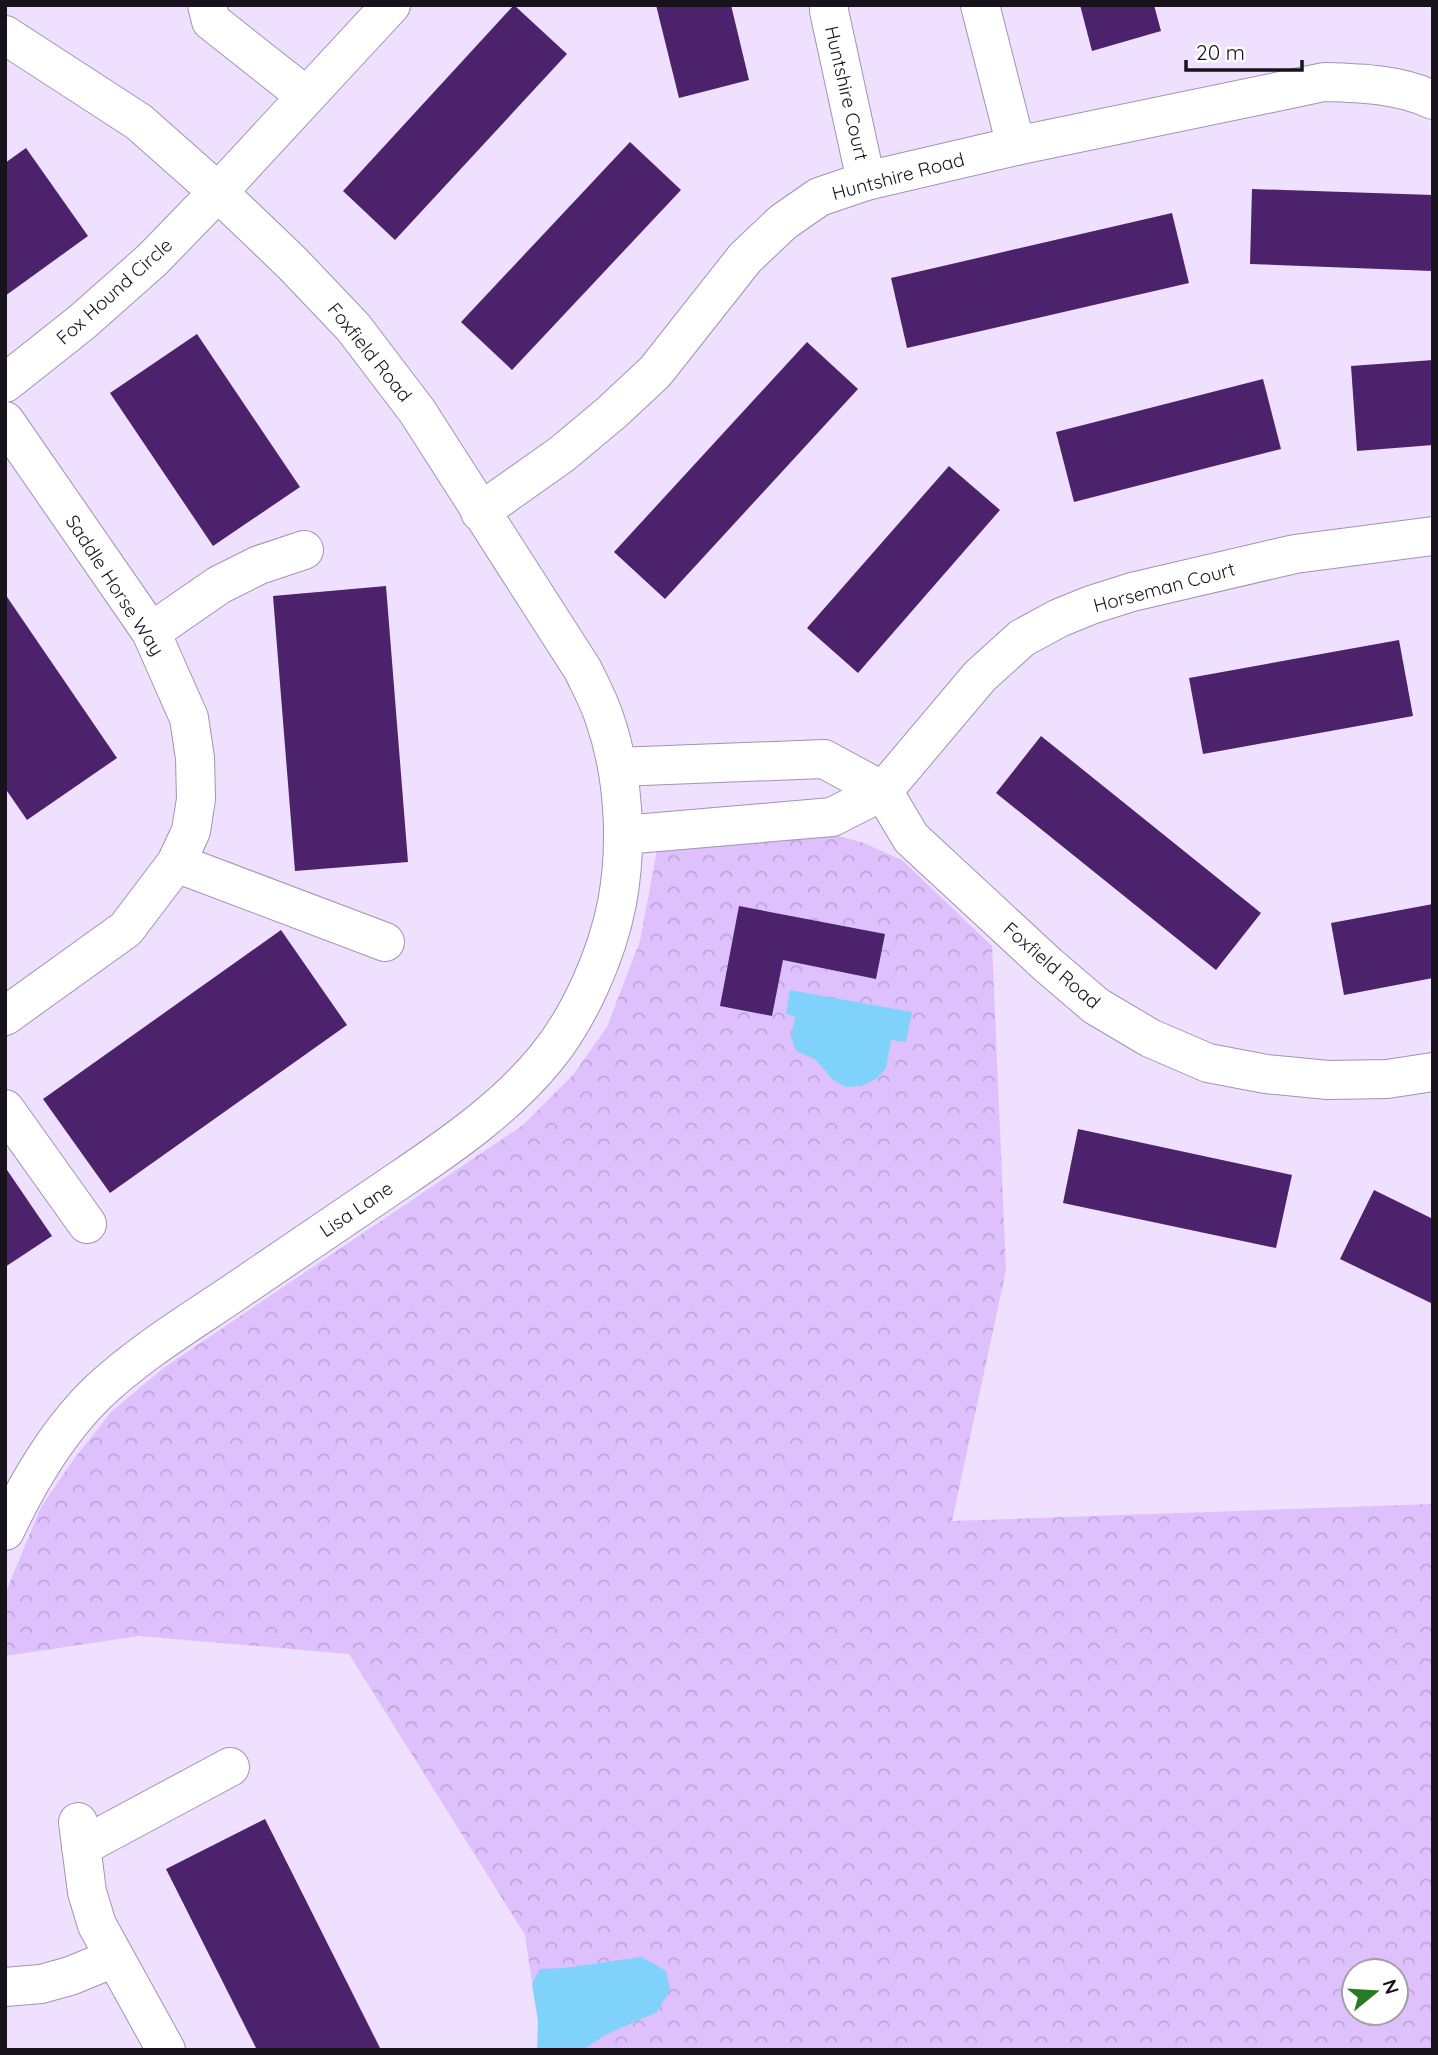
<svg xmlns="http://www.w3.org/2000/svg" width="1438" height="2055" font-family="Quicksand,sans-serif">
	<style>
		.park { fill: url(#park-crowns); fill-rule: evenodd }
		.water { fill: #7fd3fb }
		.building { fill: #4b226b }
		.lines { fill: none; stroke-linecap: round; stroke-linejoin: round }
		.minor-casing { stroke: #a194b0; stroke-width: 40 }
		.minor { stroke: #fff; stroke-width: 38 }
		.labels { text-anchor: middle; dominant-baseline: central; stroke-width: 7; stroke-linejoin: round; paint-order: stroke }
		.street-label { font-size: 19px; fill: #17121c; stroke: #fff }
	</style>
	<defs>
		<pattern id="park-crowns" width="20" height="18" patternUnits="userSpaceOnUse" patternTransform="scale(1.75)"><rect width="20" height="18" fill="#dec0fd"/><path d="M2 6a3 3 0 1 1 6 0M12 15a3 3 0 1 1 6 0" fill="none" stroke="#bea4d8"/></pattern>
	</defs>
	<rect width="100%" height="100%" fill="#eee0fe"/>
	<path class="park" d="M 827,833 L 864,843 L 902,860 L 992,946 L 1006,1270 L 952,1521 L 1433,1504 L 1433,2050 L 542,2050 L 525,1935 L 349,1654 L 139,1636 L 5,1656 L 5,1594 L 41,1507 L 74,1459 L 112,1411 L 165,1367 L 523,1125 L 573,1075 L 607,1027 L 640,941 L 658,845 ZM 1354,1971 L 1396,1971 L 1396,2013 L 1354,2013 Z"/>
	<g class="water">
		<path d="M 790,990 L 912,1012 L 906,1042 L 891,1040 L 886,1068 L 877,1078 L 862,1086 L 846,1087 L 833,1080 L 815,1059 L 796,1051 L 791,1037 L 795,1016 L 786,1014 Z"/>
		<path d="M 642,1957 L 666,1971 L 670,1990 L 657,2012 L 605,2035 L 583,2050 L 537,2050 L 538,2019 L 532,1984 L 540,1969 L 564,1968 Z"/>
	</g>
	<g class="building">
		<path d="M 514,5 L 567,54 L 395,240 L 343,191 Z"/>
		<path d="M 656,5 L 731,5 L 749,80 L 679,98 Z"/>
		<path d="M 1080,5 L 1154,5 L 1161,31 L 1092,51 Z"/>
		<path d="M 630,142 L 681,190 L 512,370 L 461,322 Z"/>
		<path d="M 26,148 L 88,236 L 5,296 L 5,163 Z"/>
		<path d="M 1252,189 L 1433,195 L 1432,271 L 1250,264 Z"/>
		<path d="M 1172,213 L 1189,283 L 907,348 L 891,278 Z"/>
		<path d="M 197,334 L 300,487 L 213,546 L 110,393 Z"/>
		<path d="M 807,342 L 858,389 L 665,599 L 614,552 Z"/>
		<path d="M 1433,360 L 1433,445 L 1357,451 L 1351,366 Z"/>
		<path d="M 1263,379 L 1281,449 L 1074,502 L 1056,432 Z"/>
		<path d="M 949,466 L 1000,510 L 858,673 L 807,628 Z"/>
		<path d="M 386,586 L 408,862 L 295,871 L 273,596 Z"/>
		<path d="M 5,594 L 117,758 L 27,820 L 5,788 Z"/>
		<path d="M 1399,640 L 1413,716 L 1203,754 L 1189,678 Z"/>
		<path d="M 1041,736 L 1261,913 L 1216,970 L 996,793 Z"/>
		<path d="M 1433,904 L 1433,978 L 1344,995 L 1331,923 Z"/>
		<path d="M 739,906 L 885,934 L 876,979 L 783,960 L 772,1016 L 720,1006 Z"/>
		<path d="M 281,930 L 347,1025 L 110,1193 L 43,1099 Z"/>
		<path d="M 1078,1129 L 1292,1175 L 1276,1248 L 1063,1203 Z"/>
		<path d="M 5,1167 L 52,1236 L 5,1267 Z"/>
		<path d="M 1374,1190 L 1433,1219 L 1433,1304 L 1340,1259 Z"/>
		<path d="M 265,1819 L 381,2050 L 257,2050 L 166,1869 Z"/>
	</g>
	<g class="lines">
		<g class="minor-casing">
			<g id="minor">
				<path d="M 207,5 L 211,21 L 306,96"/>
				<path d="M 829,5 L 829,11 L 866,181"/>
				<path d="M 980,5 L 1016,146"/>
				<path d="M 5,35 L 139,122 L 218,192 L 292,263 L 353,327 L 417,411 L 583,670 C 590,685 599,701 604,717 C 624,773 628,845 617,903 C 607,955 579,1018 546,1058 C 506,1107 453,1144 401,1179 C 343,1219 284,1258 226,1298 C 181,1328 136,1356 97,1393 C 58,1431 28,1482 5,1531"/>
				<path d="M 5,383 L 82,322 L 152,260 L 218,192 L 391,5"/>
				<path d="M 5,421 L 151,632 L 189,718 L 195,758 L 196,799 L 191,831 L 176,863 L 126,929 L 5,1016"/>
				<path d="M 480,512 L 562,454 L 611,413 L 655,372 L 745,258 L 783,222 L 819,197 L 866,181 L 1016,146 L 1324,82 C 1361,83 1399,84 1433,100"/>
				<path d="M 151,632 L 219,585 L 259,565 L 304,550"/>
				<path d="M 617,767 L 824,759 L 883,791 L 911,838 L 1048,965 L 1096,1006 L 1150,1038 L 1208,1063 L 1266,1074 L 1328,1080 L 1387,1079 L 1433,1072"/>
				<path d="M 623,835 L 832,817 L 883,791 L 980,676 L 1022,638 L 1059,618 L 1091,605 L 1132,592 L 1295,554 L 1433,536"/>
				<path d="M 176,863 L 385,942"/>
				<path d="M 5,1109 L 87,1224"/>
				<path d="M 78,1822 L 87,1892 L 97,1925 L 166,2050"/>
				<path d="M 81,1847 L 230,1767"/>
				<path d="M 5,1987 L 41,1984 L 70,1976 L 114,1958"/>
			</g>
		</g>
		<use href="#minor" class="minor"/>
	</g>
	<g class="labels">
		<g class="street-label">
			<text transform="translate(847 93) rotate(77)">Huntshire Court</text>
			<text transform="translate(898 176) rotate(-15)">Huntshire Road</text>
			<text transform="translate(114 291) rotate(-42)">Fox Hound Circle</text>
			<text transform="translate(370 352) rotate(51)">Foxfield Road</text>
			<text transform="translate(115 585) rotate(57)">Saddle Horse Way</text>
			<text transform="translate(1164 587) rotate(-15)">Horseman Court</text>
			<text transform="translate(1052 965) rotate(41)">Foxfield Road</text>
			<text transform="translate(356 1209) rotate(-34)">Lisa Lane</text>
		</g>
	</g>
	<rect width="1438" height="2055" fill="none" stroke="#17121c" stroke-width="14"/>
	<g transform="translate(1375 1992) rotate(72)"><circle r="33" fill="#ffffff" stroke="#a2a0a4" stroke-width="2"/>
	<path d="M0-5L12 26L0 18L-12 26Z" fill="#287a24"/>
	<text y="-10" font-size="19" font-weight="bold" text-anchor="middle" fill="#17121c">N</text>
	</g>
	<path d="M1186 60v10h116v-10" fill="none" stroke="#17121c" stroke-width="3.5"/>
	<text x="1196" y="60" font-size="21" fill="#17121c" stroke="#ffffff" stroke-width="5" paint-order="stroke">20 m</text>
</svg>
